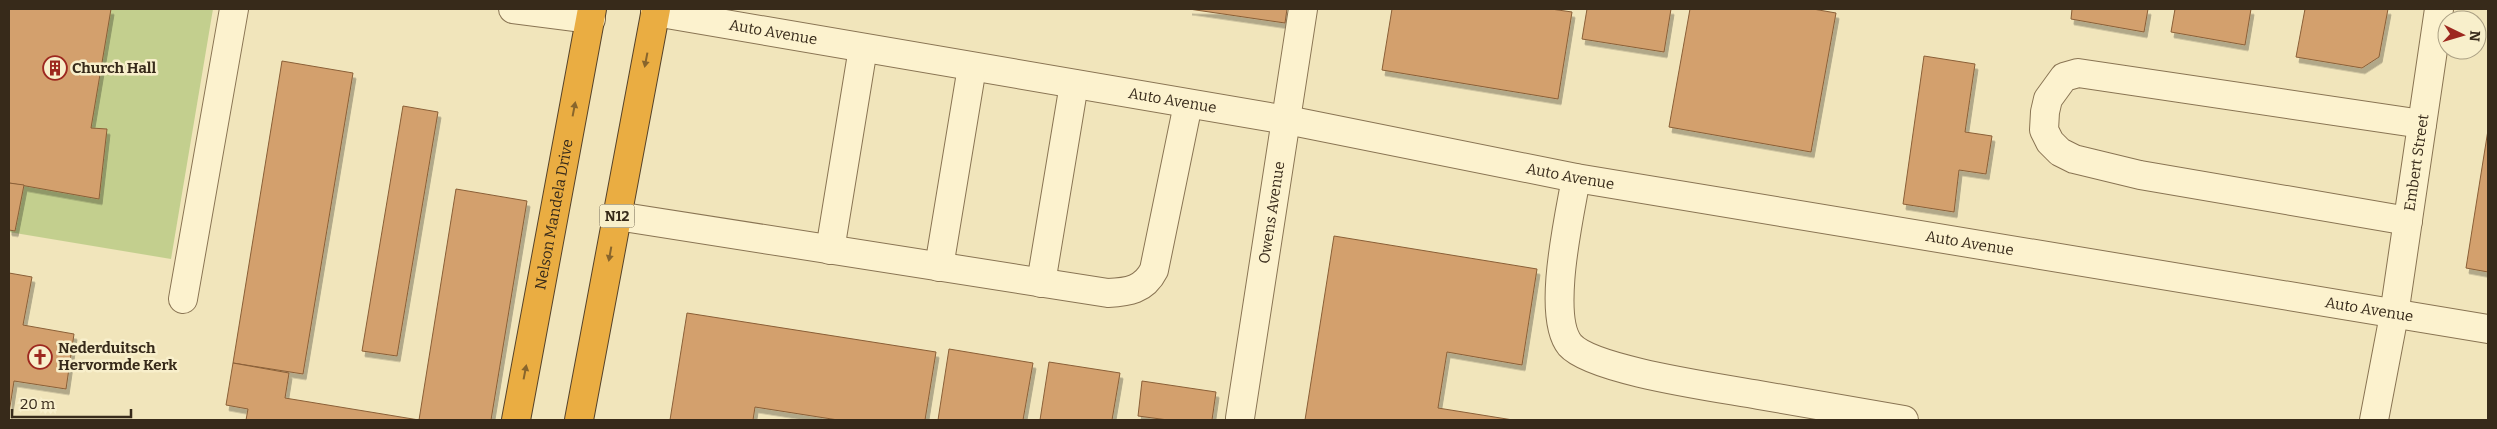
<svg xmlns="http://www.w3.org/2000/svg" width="2497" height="429" font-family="Bitter,serif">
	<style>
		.green { fill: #c3cf8e }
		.building { fill: #d3a06d; stroke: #8a5f37; filter: url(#shadow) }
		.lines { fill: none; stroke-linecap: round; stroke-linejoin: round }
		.minor-casing { stroke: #897453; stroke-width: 30 }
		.highway-casing { stroke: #564229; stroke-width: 30 }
		.minor { stroke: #fcf2ce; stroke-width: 28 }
		.highway { stroke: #eaad42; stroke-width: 28 }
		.oneway { fill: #88652c }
		.labels { text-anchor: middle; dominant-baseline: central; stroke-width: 5; stroke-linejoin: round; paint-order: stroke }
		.shield { fill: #f8efcb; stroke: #71654f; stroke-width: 1 }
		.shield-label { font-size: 14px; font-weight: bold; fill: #372a1a }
		.street-label { font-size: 15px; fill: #372a1a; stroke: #f8efcb }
		.poi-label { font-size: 15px; font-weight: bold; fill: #372a1a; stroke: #f8efcb; text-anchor: start }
	</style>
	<defs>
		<filter id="shadow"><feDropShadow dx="3" dy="5.5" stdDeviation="0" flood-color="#0004"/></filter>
	</defs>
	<rect width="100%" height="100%" fill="#f1e5bb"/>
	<path class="green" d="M 9,9 L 213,9 L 171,259 L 9,232 Z"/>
	<g class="building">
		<path d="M 9,9 L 111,9 L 91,128 L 107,129 L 99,199 L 9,183 Z"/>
		<path d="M 1189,9 L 1287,9 L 1285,23 Z"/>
		<path d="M 1392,9 L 1551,9 L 1572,12 L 1558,99 L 1382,70 Z"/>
		<path d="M 1587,9 L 1671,9 L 1664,52 L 1582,39 Z"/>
		<path d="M 1690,9 L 1813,9 L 1836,13 L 1811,152 L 1669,127 Z"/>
		<path d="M 2072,9 L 2148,9 L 2144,32 L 2071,19 Z"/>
		<path d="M 2175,9 L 2251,9 L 2245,45 L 2171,32 Z"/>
		<path d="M 2305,9 L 2388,9 L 2379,57 L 2362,68 L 2296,57 Z"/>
		<path d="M 1924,56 L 1975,64 L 1965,132 L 1992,136 L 1986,174 L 1959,170 L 1954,212 L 1903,204 Z"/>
		<path d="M 282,61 L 353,73 L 303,374 L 233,363 Z"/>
		<path d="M 403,106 L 438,112 L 397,356 L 362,351 Z"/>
		<path d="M 2488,130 L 2488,272 L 2466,268 Z"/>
		<path d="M 9,183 L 24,185 L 15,231 L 9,230 Z"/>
		<path d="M 456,189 L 527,201 L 491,420 L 246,420 L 248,409 L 226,405 L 233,363 L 289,373 L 285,398 L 419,420 Z"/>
		<path d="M 1334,236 L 1537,269 L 1522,365 L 1447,352 L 1438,408 L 1513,420 L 1305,420 Z"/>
		<path d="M 9,273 L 32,277 L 23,325 L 74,334 L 66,389 L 14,381 L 9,413 Z"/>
		<path d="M 687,313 L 936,352 L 925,420 L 838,420 L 755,407 L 753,420 L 670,420 Z"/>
		<path d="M 949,349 L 1033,363 L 1023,420 L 938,420 Z"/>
		<path d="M 1049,362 L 1120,373 L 1112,420 L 1040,420 Z"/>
		<path d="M 1142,381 L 1216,392 L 1212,420 L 1168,420 L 1138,416 Z"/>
	</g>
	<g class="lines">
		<g class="minor-casing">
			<g id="minor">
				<path d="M 513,9 L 591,19"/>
				<path id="s1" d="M 655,12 L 1287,120 L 1576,178 L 2488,329"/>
				<path d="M 1576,178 C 1570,214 1546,316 1570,345 C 1593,371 1722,388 1759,395 C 1808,403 1856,412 1904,420"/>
				<path d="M 617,216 L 1108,293 C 1128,292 1144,290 1154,270 L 1188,104"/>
				<path d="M 2408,221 L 2140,175 L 2074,159 L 2060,152 L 2050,142 L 2044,130 L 2045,112 L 2048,99 L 2064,77 L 2078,73 L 2422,124"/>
				<path d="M 830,250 L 863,48"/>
				<path d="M 939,267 L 972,67"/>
				<path d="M 1041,283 L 1074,84"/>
				<path d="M 183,299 L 234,9"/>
				<path id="s2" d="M 1240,418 L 1303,9"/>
				<path id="s3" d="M 2374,420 L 2394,315 L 2439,9"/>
			</g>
		</g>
		<g class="highway-casing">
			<g id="highway">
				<path id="s4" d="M 516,420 L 592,9"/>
				<path d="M 579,420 L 656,9"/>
			</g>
		</g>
		<use href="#minor" class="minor"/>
		<use href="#highway" class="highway"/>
	</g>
	<defs><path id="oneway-solid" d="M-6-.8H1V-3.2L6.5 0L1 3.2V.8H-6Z" transform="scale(1.25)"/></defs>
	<g class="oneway">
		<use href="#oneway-solid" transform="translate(646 60) rotate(101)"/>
		<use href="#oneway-solid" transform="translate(574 109) rotate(-79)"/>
		<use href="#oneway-solid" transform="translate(610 254) rotate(100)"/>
		<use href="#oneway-solid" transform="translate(525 372) rotate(-79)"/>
	</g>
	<defs>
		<g id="building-ring" transform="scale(1.25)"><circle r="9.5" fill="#f8efcb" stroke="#9d281f" stroke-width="1.5"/><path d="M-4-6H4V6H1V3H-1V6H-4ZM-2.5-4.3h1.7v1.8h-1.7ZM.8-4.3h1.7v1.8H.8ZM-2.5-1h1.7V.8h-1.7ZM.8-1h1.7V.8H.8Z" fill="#9d281f"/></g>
		<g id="church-ring" transform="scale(1.25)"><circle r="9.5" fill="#f8efcb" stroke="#9d281f" stroke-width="1.5"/><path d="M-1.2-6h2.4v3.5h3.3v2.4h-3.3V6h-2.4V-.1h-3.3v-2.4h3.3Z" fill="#9d281f"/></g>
	</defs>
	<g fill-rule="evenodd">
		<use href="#building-ring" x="55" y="68"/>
		<use href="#church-ring" x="40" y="357"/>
	</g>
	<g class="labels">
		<rect class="shield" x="599.5" y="204.5" width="35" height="23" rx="4"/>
		<g class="shield-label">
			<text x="617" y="216">N12</text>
		</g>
		<g class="street-label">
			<text stroke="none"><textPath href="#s1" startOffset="120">Auto Avenue</textPath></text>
			<text stroke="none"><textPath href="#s1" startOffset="525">Auto Avenue</textPath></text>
			<text stroke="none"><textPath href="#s3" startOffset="261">Embert Street</textPath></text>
			<text stroke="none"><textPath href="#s1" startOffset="930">Auto Avenue</textPath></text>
			<text stroke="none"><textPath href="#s2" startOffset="208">Owens Avenue</textPath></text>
			<text stroke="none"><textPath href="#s4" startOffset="209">Nelson Mandela Drive</textPath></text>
			<text stroke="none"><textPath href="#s1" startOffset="1335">Auto Avenue</textPath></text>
			<text stroke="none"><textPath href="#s1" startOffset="1740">Auto Avenue</textPath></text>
		</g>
		<g class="poi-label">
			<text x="72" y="68">Church Hall</text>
			<text x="58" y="348">Nederduitsch<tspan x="58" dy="17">Hervormde Kerk</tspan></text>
		</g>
	</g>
	<rect width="2497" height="429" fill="none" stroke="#372a1a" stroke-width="20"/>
	<g transform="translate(2462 35) rotate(95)"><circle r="24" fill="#f8efcb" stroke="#aba084"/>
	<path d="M0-4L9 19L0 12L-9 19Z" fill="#9d281f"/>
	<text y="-8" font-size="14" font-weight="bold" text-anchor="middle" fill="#372a1a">N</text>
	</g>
	<path d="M12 409v8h119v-8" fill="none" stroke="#372a1a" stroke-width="2.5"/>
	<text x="20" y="409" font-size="15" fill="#372a1a" stroke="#f8efcb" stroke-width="4" paint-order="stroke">20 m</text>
</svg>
